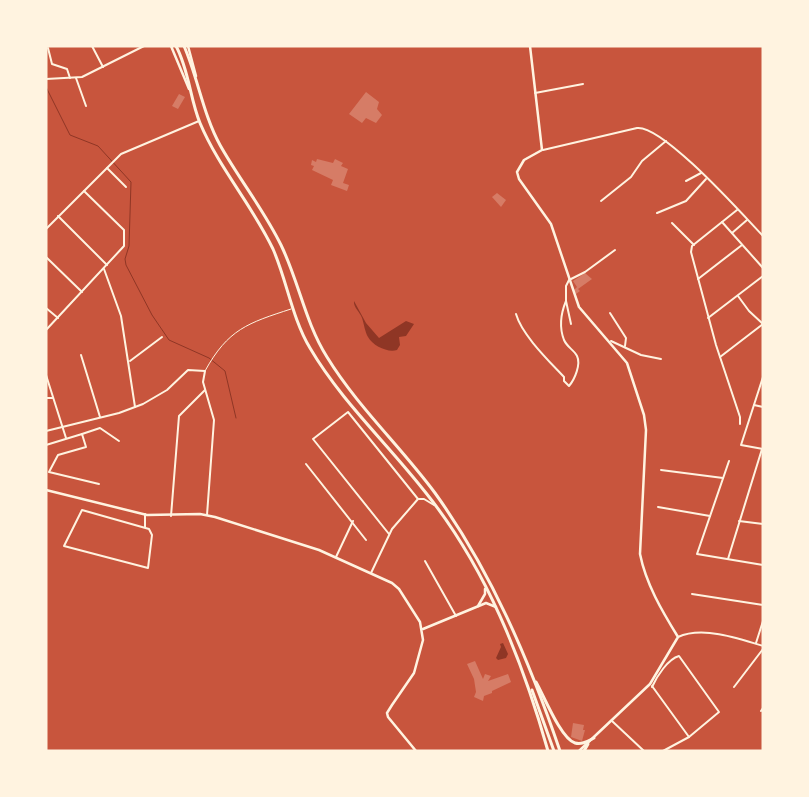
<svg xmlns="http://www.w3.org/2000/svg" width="809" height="797" font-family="Karla,sans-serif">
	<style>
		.water { fill: #8f3625 }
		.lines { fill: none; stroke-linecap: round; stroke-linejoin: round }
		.stream { stroke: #8f3625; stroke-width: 1 }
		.building { fill: #d67c66 }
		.service { stroke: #fff3e0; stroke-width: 1 }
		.minor { stroke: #fff3e0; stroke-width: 2 }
		.tertiary { stroke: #fff3e0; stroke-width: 2.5 }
		.primary { stroke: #fff3e0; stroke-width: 3 }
	</style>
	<rect width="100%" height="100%" fill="#c8553d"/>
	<g class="water">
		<path d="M 354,301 L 366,323 L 379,338 L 406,321 L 414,324 L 406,336 L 399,337 L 400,345 L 397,350 C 388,353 373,346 368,337 C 365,332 364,324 362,318 C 360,312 353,307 354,301 Z"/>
		<path d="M 503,643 L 508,654 L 506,658 L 498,660 L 496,658 L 501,647 L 500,644 Z"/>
	</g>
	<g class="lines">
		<path class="stream" d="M 46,87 L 70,135 L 98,146 L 131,182 L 129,246 L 125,259 L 126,265 L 152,315 L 169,340 L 209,358 L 225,371 L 236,418"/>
	</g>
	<g class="building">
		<path d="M 366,92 L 379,102 L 377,109 L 382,115 L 376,123 L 366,118 L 362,123 L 349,114 Z"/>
		<path d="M 179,94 L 185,97 L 178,109 L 172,106 Z"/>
		<path d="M 317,159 L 333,163 L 335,159 L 343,163 L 341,166 L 348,169 L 343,183 L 349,185 L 347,191 L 331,185 L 333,180 L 312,170 L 314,166 L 311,165 L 312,160 L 316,162 Z"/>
		<path d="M 497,193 L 506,200 L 501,207 L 492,197 Z"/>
		<path d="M 585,273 L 592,279 L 578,289 L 580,291 L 576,294 L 574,290 L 577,287 L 573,281 Z"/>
		<path d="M 475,661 L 483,679 L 485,674 L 491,676 L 488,681 L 508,674 L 511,682 L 492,691 L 492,693 L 484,696 L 483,701 L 474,697 L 476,692 L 474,679 L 467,664 Z"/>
		<path d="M 573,723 L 584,725 L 583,730 L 585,730 L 582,741 L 571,737 Z"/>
	</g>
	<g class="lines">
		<path class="service" d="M 205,371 C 228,329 248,323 291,309"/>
		<g class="minor">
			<path d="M 92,46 L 103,67"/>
			<path d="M 48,48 L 52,64 L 67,69 L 70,78"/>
			<path d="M 76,78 L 86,106"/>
			<path d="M 46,79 L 82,77 L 144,46"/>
			<path d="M 535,93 L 583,84"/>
			<path d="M 46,133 L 46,138"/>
			<path d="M 543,150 L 637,128 C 663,125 742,214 763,236"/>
			<path d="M 107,168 L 126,187"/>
			<path d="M 686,181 L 701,173"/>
			<path d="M 601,201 L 631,177 L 642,161 L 666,141"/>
			<path d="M 737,210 L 692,246 L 691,252 L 716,345 L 740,417 L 740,424"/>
			<path d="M 657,213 L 686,201 L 706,179"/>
			<path d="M 58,216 L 107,265"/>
			<path d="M 722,222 L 763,268"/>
			<path d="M 672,223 L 694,245"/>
			<path d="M 46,229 L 121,154 L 199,121"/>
			<path d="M 732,233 L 747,220"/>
			<path d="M 46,257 L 82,292"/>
			<path d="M 104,269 L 121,316 L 135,407"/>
			<path d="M 698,279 L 742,245"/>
			<path d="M 738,296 L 749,311 L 763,324"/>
			<path d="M 46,308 L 58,318"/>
			<path d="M 610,313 L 626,338 L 625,346"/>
			<path d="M 516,314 C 522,335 549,361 564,377 L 564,381 L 569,386 C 575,379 581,364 577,356 C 574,350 567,347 564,340 C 559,327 561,313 566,301"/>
			<path d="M 708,318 L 763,276"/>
			<path d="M 571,324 L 566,301 L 566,286 L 569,280 L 585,272 L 615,250"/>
			<path d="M 46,330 L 124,246 L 124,230 L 84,191"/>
			<path d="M 611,341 L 641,355 L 661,359"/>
			<path d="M 81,355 L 100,417"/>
			<path d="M 720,357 L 763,324"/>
			<path d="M 130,361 L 162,337"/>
			<path d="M 46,375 L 66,438"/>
			<path d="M 763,377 L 741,445 L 763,449"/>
			<path d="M 46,398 L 53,398"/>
			<path d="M 754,405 L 763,407"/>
			<path d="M 46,431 L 119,413 L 143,404 L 167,390 L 188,370 L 205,371 L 203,382 L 214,420 L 207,515"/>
			<path d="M 82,434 L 100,428 L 119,441"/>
			<path d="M 46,445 L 82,434 L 86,447 L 58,455 L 49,472 L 99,484"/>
			<path d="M 729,461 L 697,554 L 763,565"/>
			<path d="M 306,464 L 366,540"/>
			<path d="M 661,470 L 723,478"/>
			<path d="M 418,499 L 424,499 L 434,505"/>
			<path d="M 658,507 L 710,516"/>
			<path d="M 82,510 L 149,529 L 152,535 L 148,568 L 64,546 Z"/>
			<path d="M 171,516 L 179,416 L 205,390"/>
			<path d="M 739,521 L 763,524"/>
			<path d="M 145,527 L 145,514"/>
			<path d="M 389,534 L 313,439 L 348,412 L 418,499"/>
			<path d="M 336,557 L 353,521"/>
			<path d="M 728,559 L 762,449"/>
			<path d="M 425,561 L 456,616"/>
			<path d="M 371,573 L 392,529 L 418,499"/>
			<path d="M 692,594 L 763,605"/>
			<path d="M 678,637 C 702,626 738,638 763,646"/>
			<path d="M 756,643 L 763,621"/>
			<path d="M 652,686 L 689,737"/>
			<path d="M 652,687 C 657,676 668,659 679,656 L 719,712 L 689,737 L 663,751"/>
			<path d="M 734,687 L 763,649"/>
			<path d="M 761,711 L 763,708"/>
			<path d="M 763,720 L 763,725"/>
			<path d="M 612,721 L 644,751"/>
		</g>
		<g class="tertiary">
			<path d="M 171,46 L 189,89"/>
			<path d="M 188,46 L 196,76"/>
			<path d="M 530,46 L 542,150 L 524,160 L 517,172 L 519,179 L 551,224 L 579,307 L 627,363 L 644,415 L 646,430 L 640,554 C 646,584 662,611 678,637 L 650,684 L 579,751"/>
			<path d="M 46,490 L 147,515 L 200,514 L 215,517 L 319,550 L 392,583 L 399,589 L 420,622 L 423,640 L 414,673 L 392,705 L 387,713 L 388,717 L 416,751"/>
			<path d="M 478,606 L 485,594 L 485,589"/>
			<path d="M 423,629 L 486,603 L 496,607"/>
		</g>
		<g class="primary">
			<path d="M 176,46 C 189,70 190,99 200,123 C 219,168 252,205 273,249 C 287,281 292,318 310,348 C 341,401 388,444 426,493 C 486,568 522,659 548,751"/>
			<path d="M 184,46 C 198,78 203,114 220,145 C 239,179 264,210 281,245 C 299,282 305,322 327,357 C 357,406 401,447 435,493 C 491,571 529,660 560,751"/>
			<path d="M 536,682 C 544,696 561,739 575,743 C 582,745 588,741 594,738"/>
			<path d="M 532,690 L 554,751"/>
			<path d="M 584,751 L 588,744"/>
		</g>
	</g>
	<rect width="809" height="797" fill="none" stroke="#fff3e0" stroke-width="95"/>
</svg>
